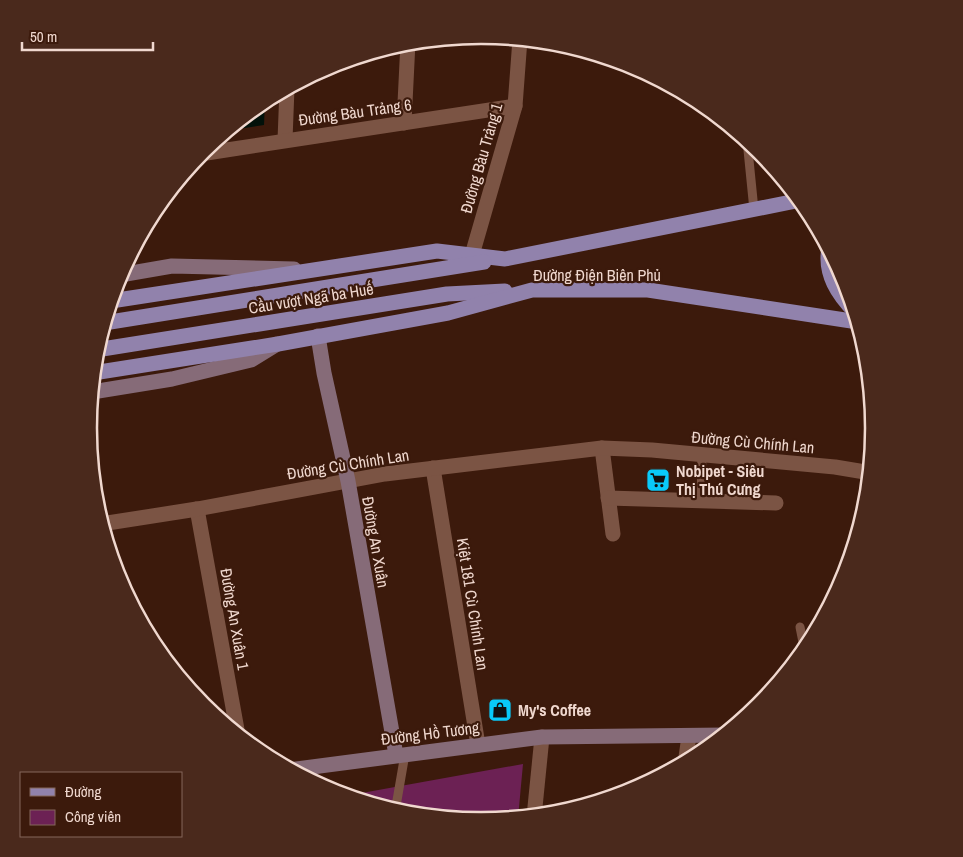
<svg xmlns="http://www.w3.org/2000/svg" width="963" height="857" font-family="'Archivo Narrow',sans-serif">
	<style>
		.green { fill: #6c2154 }
		.water { fill: #02110a }
		.lines { fill: none; stroke-linecap: round; stroke-linejoin: round }
		.lane { stroke: #7b5444; stroke-width: 9 }
		.street { stroke: #7b5444; stroke-width: 15 }
		.secondary { stroke: #866b78; stroke-width: 15 }
		.primary { stroke: #9182ac; stroke-width: 15 }
		.labels { text-anchor: middle; dominant-baseline: central; stroke-width: 4.5; stroke-linejoin: round; paint-order: stroke }
		.street-label { font-size: 16px; fill: #f0d8cf; stroke: #3c1a0c }
		.poi-label { font-size: 16px; font-weight: bold; fill: #f0d8cf; stroke: #3c1a0c; text-anchor: start }
		.rim { fill: none; stroke: #f0d8cf; stroke-width: 2.5 }
	</style>
	<rect width="100%" height="100%" fill="#3c1a0c"/>
	<path class="green" d="M 523,764 L 518,818 L 481,822 L 404,814 L 345,796 Z"/>
	<path class="water" d="M 265,100 L 264,125 L 226,131 L 263,101 Z"/>
	<g class="lines">
		<g class="lane">
			<path d="M 747,140 L 754,210"/>
			<path d="M 701,500 L 702,454"/>
			<path d="M 800,627 L 805,652"/>
			<path d="M 395,812 L 405,754"/>
		</g>
		<g class="street">
			<path d="M 404,123 L 408,42"/>
			<path d="M 285,140 L 287,88"/>
			<path d="M 200,154 L 515,106"/>
			<path d="M 472,255 L 515,106 L 520,39"/>
			<path d="M 602,448 L 613,534"/>
			<path d="M 433,468 L 478,745"/>
			<path d="M 608,498 L 776,503"/>
			<path d="M 197,509 L 238,735"/>
			<path d="M 101,524 L 197,509 L 385,474 L 602,448 L 652,450 L 835,467 L 871,473"/>
			<path d="M 685,764 L 689,736"/>
			<path d="M 534,817 L 542,737"/>
		</g>
		<g class="secondary">
			<path d="M 120,275 L 172,266 L 294,269"/>
			<path d="M 318,336 L 324,373 L 348,481 L 396,755"/>
			<path d="M 92,392 L 172,379 L 251,360 L 277,344"/>
			<path d="M 867,506 L 868,496"/>
			<path d="M 289,770 L 542,737 L 725,735"/>
		</g>
		<g class="primary">
			<path d="M 829,248 C 824,274 838,295 856,313"/>
			<path d="M 111,301 L 437,251 L 505,259 L 801,200"/>
			<path d="M 104,323 L 484,262"/>
			<path d="M 96,350 L 447,294 L 505,291"/>
			<path d="M 93,373 L 278,344 L 448,313 L 532,290 L 648,290 L 858,322"/>
		</g>
	</g>
	<defs>
		<g id="supermarket-square" transform="scale(1.25)"><rect x="-9" y="-9" width="18" height="18" rx="4" fill="#09cafa" stroke="#3c1a0c"/><path d="M-6-5.5h2.5l.6 2H6L4.5 2H-2.5L-4.4-4H-6ZM-1.5 3.2a1.3 1.3 0 1 0 .1 0ZM3 3.2a1.3 1.3 0 1 0 .1 0Z" fill="#111"/></g>
		<g id="shop-square" transform="scale(1.25)"><rect x="-9" y="-9" width="18" height="18" rx="4" fill="#09cafa" stroke="#3c1a0c"/><path d="M-5-2.5h2.3a2.7 3.5 0 0 1 5.4 0H5L5.5 6h-11ZM-1.5-2.5h3a1.5 2.3 0 0 0-3 0Z" fill="#111"/></g>
	</defs>
	<g fill-rule="evenodd">
		<use href="#supermarket-square" x="658" y="480"/>
		<use href="#shop-square" x="500" y="710"/>
	</g>
	<g class="labels">
		<g class="street-label">
			<text transform="translate(355 112) rotate(-8)">Đường Bàu Trảng 6</text>
			<text transform="translate(481 158) rotate(-74)">Đường Bàu Trảng 1</text>
			<text x="597" y="275">Đường Điện Biên Phủ</text>
			<text transform="translate(311 298) rotate(-9)">Cầu vượt Ngã ba Huế</text>
			<text transform="translate(753 442) rotate(5)">Đường Cù Chính Lan</text>
			<text transform="translate(348 464) rotate(-9)">Đường Cù Chính Lan</text>
			<text transform="translate(376 542) rotate(80)">Đường An Xuân</text>
			<text transform="translate(473 604) rotate(81)">Kiệt 181 Cù Chính Lan</text>
			<text transform="translate(235 619) rotate(80)">Đường An Xuân 1</text>
			<text transform="translate(430 733) rotate(-7)">Đường Hồ Tương</text>
		</g>
		<g class="poi-label">
			<text x="676" y="471">Nobipet - Siêu<tspan x="676" dy="18">Thị Thú Cưng</tspan></text>
			<text x="518" y="710">My's Coffee</text>
		</g>
	</g>
	<path d="M0 0H963V857H0ZM97 428a384 384 0 1 1 768 0a384 384 0 1 1-768 0Z" fill="#4a291c" fill-rule="evenodd"/>
	<path class="rim" d="M97 428a384 384 0 1 1 768 0a384 384 0 1 1-768 0Z"/>
	<rect x="20" y="772" width="162" height="65" fill="#3c1a0c" stroke="#84665a"/>
	<rect x="30" y="788" width="25" height="8" fill="#9182ac" stroke="#84665a"/>
	<text x="65" y="797" font-size="15" fill="#f0d8cf">Đường</text>
	<rect x="30" y="810" width="25" height="15" fill="#6c2154" stroke="#84665a"/>
	<text x="65" y="822" font-size="15" fill="#f0d8cf">Công viên</text>
	<path d="M22 42v8h131v-8" fill="none" stroke="#f0d8cf" stroke-width="2.5"/>
	<text x="30" y="42" font-size="15" fill="#f0d8cf" stroke="#3c1a0c" stroke-width="4" paint-order="stroke">50 m</text>
</svg>
